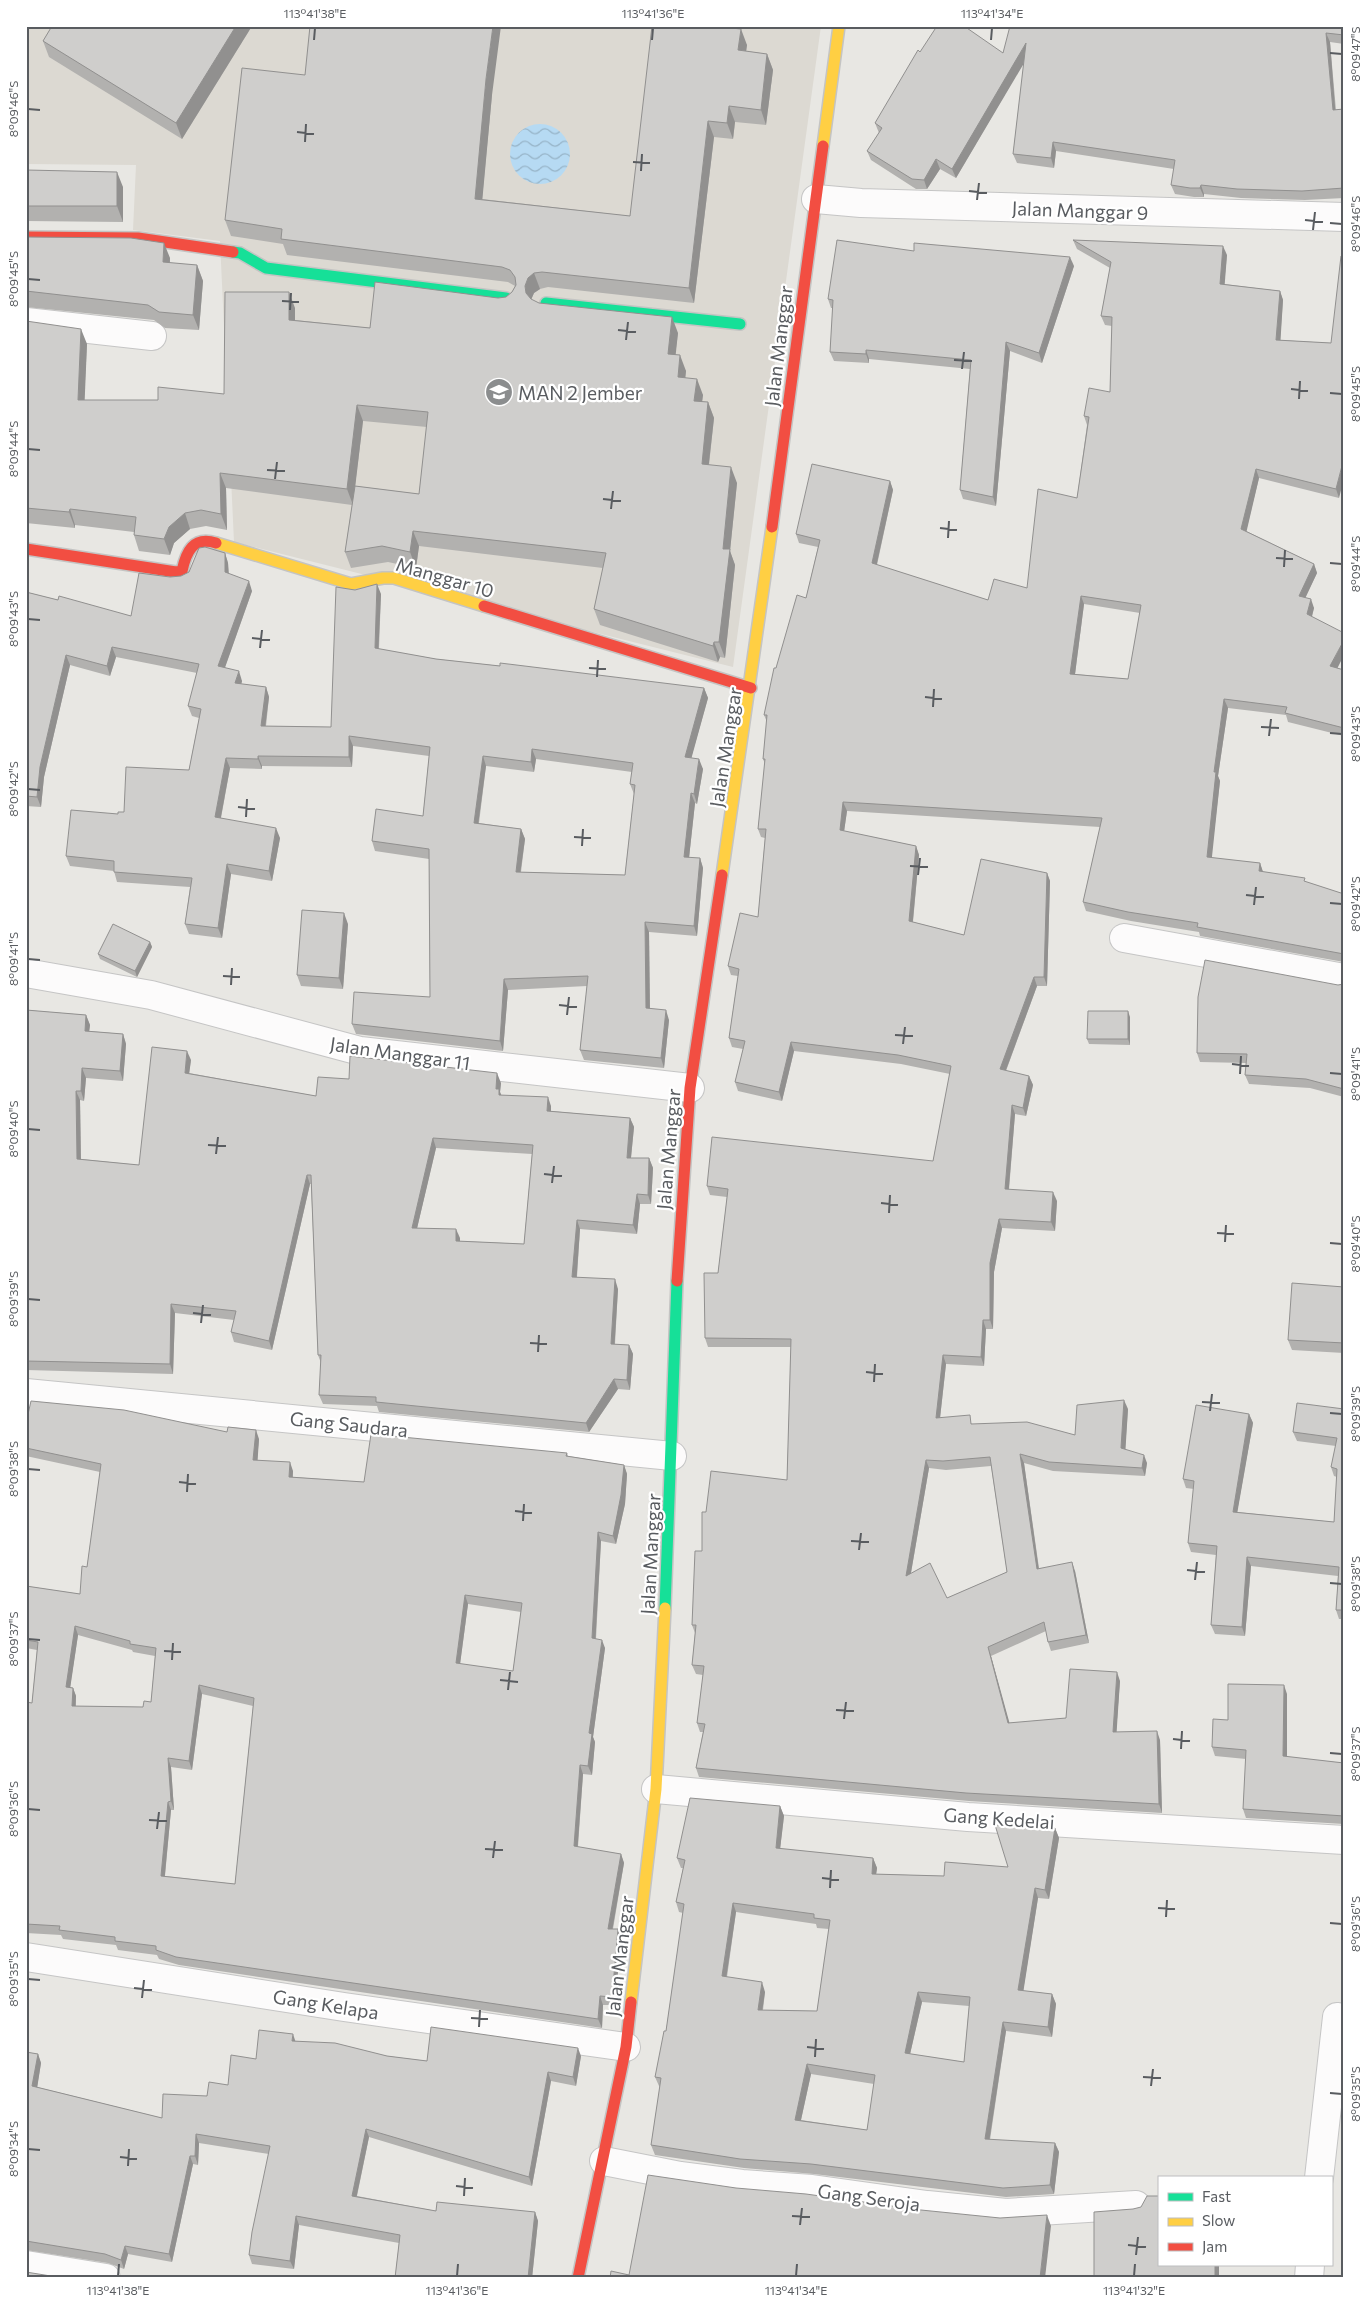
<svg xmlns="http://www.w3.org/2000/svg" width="1370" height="2304" font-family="Commissioner,sans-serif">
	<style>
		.education { fill: #dcd9d2 }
		.water { fill: url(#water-waves) }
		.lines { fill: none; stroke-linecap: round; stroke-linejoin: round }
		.street-casing { stroke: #c5c5c5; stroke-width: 30 }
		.fast-casing { stroke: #c4c4c3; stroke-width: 14 }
		.slow-casing { stroke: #c4c4c3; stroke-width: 14 }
		.jam-casing { stroke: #c4c4c3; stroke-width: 14 }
		.street { stroke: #fcfbfb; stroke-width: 28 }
		.fast { stroke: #16e098; stroke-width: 11 }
		.slow { stroke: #ffcf43; stroke-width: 11 }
		.jam { stroke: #f24e42; stroke-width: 11 }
		.wall { fill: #b2b1af; fill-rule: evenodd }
		.shaded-wall { fill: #91908f }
		.building { fill: #cfcecc; stroke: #91908f; fill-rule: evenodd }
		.ticks { fill: none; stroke: #595c60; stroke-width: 2 }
		.labels { text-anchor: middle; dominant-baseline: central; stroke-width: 4.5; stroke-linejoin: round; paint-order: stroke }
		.street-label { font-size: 19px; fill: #595c60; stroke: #fff }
		.poi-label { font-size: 19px; fill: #595c60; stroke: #fff; text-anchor: start }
		.neatline { fill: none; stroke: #595c60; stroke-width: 2 }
		.ticks-label { font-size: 12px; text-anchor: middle; fill: #595c60 }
	</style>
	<defs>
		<pattern id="water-waves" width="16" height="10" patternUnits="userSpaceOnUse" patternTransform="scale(1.25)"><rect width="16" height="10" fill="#b6daf3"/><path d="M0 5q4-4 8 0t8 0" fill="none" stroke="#97b4c8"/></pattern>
	</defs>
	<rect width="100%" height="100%" fill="#e8e7e3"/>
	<path class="education" d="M 26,26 L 821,26 L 733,667 L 234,542 L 220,241 L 133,230 L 136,165 L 26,164 Z"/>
	<circle class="water" cx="540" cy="154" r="30"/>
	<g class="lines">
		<g class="street-casing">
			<g id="street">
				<path d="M 816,199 L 861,203 L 1344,217"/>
				<path d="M 26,322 L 152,336"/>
				<path d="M 1124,938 L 1344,978"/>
				<path d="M 26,973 L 151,995 L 360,1051 L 690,1088"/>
				<path d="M 26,1393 L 672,1456"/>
				<path d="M 656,1789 L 968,1817 L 1344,1840"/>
				<path d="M 26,1957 L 344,2007 L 626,2047"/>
				<path d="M 604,2161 L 680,2176 L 742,2184 L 812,2189 L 927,2205 L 1006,2213 L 1136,2205"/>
				<path d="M 1319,2178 L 1337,2017"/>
				<path d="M 26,2265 L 106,2278"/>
				<path d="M 1309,2278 L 1310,2265"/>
			</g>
		</g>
		<g class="fast-casing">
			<g id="fast">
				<path d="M 233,252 L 240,253 L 266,268 L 506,298"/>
				<path d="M 546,303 L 740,324"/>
				<path d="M 665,1608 L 677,1281"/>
			</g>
		</g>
		<g class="slow-casing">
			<g id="slow">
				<path d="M 823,146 L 839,26"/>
				<path d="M 216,543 L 351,584 L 383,578 L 394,578 L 484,606"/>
				<path d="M 722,875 L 772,527"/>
				<path d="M 631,2002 L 656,1789 L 665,1608"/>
			</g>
		</g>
		<g class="jam-casing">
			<g id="jam">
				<path d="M 26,237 L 138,238 L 233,252"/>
				<path d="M 772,527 L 823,146"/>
				<path d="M 26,549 L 176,572 L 182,571 C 186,552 193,536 216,543"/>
				<path d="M 484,606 L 751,688"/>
				<path d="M 677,1281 L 690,1088 L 722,875"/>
				<path d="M 578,2278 L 626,2047 L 631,2002"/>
			</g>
		</g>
		<use href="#street" class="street"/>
		<use href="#fast" class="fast"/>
		<use href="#slow" class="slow"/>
		<use href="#jam" class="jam"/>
	</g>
	<g class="wall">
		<path d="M 52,26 L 252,26 L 182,139 L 49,57 L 43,41 Z"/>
		<path d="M 1344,26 L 1344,44 L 1330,42 L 1336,110 L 1344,109 L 1344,198 L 1305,200 L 1241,198 L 1204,194 L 1204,197 L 1194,197 L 1175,194 L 1171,185 L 1174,169 L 1056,151 L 1054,168 L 1017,163 L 1013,154 L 1024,62 L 956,178 L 940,169 L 927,189 L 916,189 L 871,160 L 867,151 L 879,133 L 875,123 L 920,52 L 1003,53 Z"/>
		<path d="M 728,28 L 747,45 L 746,51 L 767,54 L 773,70 L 766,125 L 735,122 L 733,139 L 714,137 L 694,303 L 548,287 L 540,289 L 534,293 L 531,300 L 539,303 L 678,333 L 675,355 L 686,371 L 685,377 L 703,395 L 702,402 L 708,402 L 714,418 L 709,465 L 737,483 L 730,551 L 735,565 L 725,658 L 720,657 L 718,662 L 600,625 L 594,609 L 603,568 L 419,546 L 416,568 L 388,562 L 351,568 L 345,552 L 352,505 L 226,488 L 227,530 L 206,526 L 190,529 L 174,543 L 170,555 L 139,551 L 134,535 L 134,532 L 75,525 L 75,528 L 26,523 L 26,321 L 87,344 L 84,400 L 158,400 L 224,394 L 295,308 L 295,320 L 370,328 L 498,298 L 506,297 L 512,292 L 515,286 L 508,282 L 287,255 L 283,244 L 231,236 L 225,220 L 492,95 L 482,199 L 630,216 ZM 363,421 L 427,427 L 419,494 L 355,486 Z"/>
		<path d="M 26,170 L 123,187 L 123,222 L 26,221 Z"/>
		<path d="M 26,237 L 170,258 L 170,263 L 197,265 L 203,281 L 199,330 L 165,328 L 154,320 L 26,307 Z"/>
		<path d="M 1073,240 L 1227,255 L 1224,284 L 1280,291 L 1283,300 L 1280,340 L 1331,343 L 1339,498 L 1259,478 L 1246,531 L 1314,564 L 1317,573 L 1305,598 L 1314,608 L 1312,617 L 1337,668 L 1344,670 L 1344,736 L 1288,722 L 1286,715 L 1228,708 L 1218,776 L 1220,781 L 1211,858 L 1260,863 L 1263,872 L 1306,882 L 1344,894 L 1344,962 L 1200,936 L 1199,932 L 1131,921 L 1086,911 L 1083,902 L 1100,827 L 847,811 L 844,831 L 916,846 L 919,855 L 913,922 L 964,935 L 1047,873 L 1050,881 L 1047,986 L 1037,986 L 1006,1071 L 1029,1076 L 1033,1085 L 1026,1116 L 1015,1114 L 1009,1190 L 1057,1201 L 1055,1231 L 1002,1228 L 994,1272 L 993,1329 L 986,1329 L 984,1366 L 946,1364 L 940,1418 L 973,1424 L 1075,1435 L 1128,1409 L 1125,1449 L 1147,1463 L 1145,1476 L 1053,1471 L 1024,1463 L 1039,1568 L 1075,1571 L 1089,1643 L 1051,1651 L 1048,1642 L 1046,1631 L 991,1656 L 1009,1723 L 1066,1718 L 1120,1681 L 1116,1732 L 1160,1740 L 1162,1813 L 969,1801 L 699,1777 L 696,1768 L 703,1732 L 700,1732 L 697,1723 L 703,1675 L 696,1674 L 692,1665 L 695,1633 L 692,1625 L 702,1551 L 706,1512 L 787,1480 L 791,1347 L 708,1347 L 705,1338 L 718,1273 L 727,1197 L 710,1195 L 707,1186 L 933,1161 L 950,1074 L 901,1064 L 794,1051 L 782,1101 L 738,1091 L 735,1082 L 743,1049 L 732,1047 L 729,1038 L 738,976 L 731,975 L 728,966 L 758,917 L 765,838 L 761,837 L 758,829 L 765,764 L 763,759 L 767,722 L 764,715 L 776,668 L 806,598 L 818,547 L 799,543 L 796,534 L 890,481 L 893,490 L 877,565 L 988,600 L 1027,588 L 1077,498 L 1087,425 L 1084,416 L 1110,392 L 1112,326 L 1105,325 L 1101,316 L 1110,268 L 1077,249 ZM 1084,604 L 1140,613 L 1128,679 L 1075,674 ZM 991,1466 L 1007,1572 L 947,1598 L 911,1573 L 929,1468 L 946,1470 Z"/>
		<path d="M 914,251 L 1074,266 L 1042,363 L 1010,351 L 996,506 L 963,499 L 960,490 L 970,369 L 869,359 L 869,363 L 834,361 L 830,352 L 833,308 L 831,308 L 828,299 Z"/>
		<path d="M 225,553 L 228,563 L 229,574 L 252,591 L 225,667 L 242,681 L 241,684 L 266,687 L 269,697 L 266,726 L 331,727 L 381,594 L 379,649 L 436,659 L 704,688 L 708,698 L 691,758 L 703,769 L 697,804 L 695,803 L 689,858 L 700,858 L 703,868 L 697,936 L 649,932 L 650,1009 L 669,1020 L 664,1068 L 584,1060 L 580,1050 L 587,986 L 508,990 L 503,1051 L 356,1034 L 352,1024 L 430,997 L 429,859 L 375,851 L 372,841 L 423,816 L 429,756 L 353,746 L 352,767 L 262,766 L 262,769 L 230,768 L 221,818 L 280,838 L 272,881 L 231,874 L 222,938 L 189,934 L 185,924 L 190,887 L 117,882 L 114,871 L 70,866 L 66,856 L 118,814 L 124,812 L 189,770 L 199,718 L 192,716 L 188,706 L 197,673 L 116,657 L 110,676 L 70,665 L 44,777 L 41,807 L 26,806 L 26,592 L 58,600 L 131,616 L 170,577 L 181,576 ZM 536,759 L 632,772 L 630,784 L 634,794 L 625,875 L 521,872 L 525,839 L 521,829 L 479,823 L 486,766 L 534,772 Z"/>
		<path d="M 348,924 L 343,989 L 301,986 L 297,975 Z"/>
		<path d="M 150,942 L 152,947 L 137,977 L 100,959 L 98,954 Z"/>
		<path d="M 1344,984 L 1344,1097 L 1310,1088 L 1249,1084 L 1245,1075 L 1246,1063 L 1200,1062 L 1197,1053 L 1338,985 Z"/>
		<path d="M 26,1010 L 86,1015 L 90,1025 L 89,1031 L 123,1034 L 126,1044 L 123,1081 L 86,1078 L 84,1101 L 80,1100 L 81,1159 L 139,1165 L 191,1060 L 189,1073 L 316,1096 L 349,1079 L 501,1083 L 500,1092 L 501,1095 L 551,1106 L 551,1111 L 630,1118 L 634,1127 L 631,1158 L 649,1158 L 653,1168 L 651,1204 L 640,1204 L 637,1234 L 580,1229 L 577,1277 L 618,1289 L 615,1344 L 629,1345 L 633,1354 L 630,1390 L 618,1389 L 589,1432 L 379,1412 L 377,1406 L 323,1404 L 319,1395 L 321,1363 L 318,1355 L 311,1184 L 310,1184 L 272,1350 L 234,1342 L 231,1332 L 234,1320 L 175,1313 L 173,1374 L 26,1370 ZM 436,1148 L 532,1154 L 524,1244 L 460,1241 L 460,1238 L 417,1228 Z"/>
		<path d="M 1130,1017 L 1130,1045 L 1089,1044 L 1087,1039 Z"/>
		<path d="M 1344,1287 L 1344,1353 L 1292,1350 L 1288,1340 Z"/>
		<path d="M 1344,1409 L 1344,1619 L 1339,1619 L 1336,1610 L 1338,1576 L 1251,1566 L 1245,1636 L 1215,1634 L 1211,1625 L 1216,1555 L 1191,1552 L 1188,1543 L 1194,1489 L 1186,1488 L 1183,1479 L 1249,1414 L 1253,1423 L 1237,1512 L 1334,1522 L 1337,1477 L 1334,1476 L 1331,1467 L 1336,1446 L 1297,1441 L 1293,1432 Z"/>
		<path d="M 26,1423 L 259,1439 L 257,1460 L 293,1471 L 293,1477 L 364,1482 L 567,1453 L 568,1456 L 624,1465 L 627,1474 L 625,1504 L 616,1544 L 601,1541 L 596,1639 L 605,1648 L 593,1737 L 595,1742 L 592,1775 L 583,1774 L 578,1847 L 621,1854 L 624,1863 L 613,1929 L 621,1938 L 615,2005 L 603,2005 L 602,2028 L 179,1965 L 159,1959 L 157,1955 L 118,1950 L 116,1945 L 63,1939 L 61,1935 L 26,1933 L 26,1702 L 32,1703 L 37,1650 L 26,1648 L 26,1586 L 80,1594 L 87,1567 L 100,1472 L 26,1456 ZM 468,1604 L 521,1612 L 513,1671 L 460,1664 ZM 78,1635 L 132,1650 L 133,1652 L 155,1656 L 151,1702 L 143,1707 L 76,1706 L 76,1696 L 73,1688 L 70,1687 ZM 202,1694 L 253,1706 L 235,1884 L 165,1876 L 171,1810 L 174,1810 L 171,1767 L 192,1770 Z"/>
		<path d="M 1287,1694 L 1287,1757 L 1344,1763 L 1344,1824 L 1246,1818 L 1243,1809 L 1246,1759 L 1215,1756 L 1212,1747 L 1228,1720 Z"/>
		<path d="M 780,1806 L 784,1816 L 780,1849 L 873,1858 L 877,1868 L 876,1874 L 944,1876 L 1008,1867 L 1055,1828 L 1059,1838 L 1049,1899 L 1038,1898 L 1023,1991 L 1052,1994 L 1056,2004 L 1052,2037 L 1006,2031 L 990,2140 L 1055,2143 L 1059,2152 L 1054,2194 L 1006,2197 L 814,2174 L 744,2168 L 655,2155 L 651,2145 L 660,2087 L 659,2086 L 655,2077 L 666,2031 L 683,1913 L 679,1912 L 676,1902 L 683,1868 L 681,1868 L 677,1858 ZM 736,1912 L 816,1924 L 817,1928 L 829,1929 L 817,2011 L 763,2010 L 765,1992 L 727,1977 ZM 922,2002 L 969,2006 L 964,2062 L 910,2054 ZM 811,2074 L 874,2084 L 867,2130 L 801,2120 Z"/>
		<path d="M 296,2041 L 387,2056 L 427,2061 L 581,2056 L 576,2086 L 551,2081 L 532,2186 L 369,2137 L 357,2196 L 436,2211 L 535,2212 L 538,2221 L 532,2278 L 395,2278 L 399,2243 L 299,2225 L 294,2269 L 252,2264 L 249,2255 L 269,2154 L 199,2143 L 198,2165 L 193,2164 L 172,2262 L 128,2254 L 124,2269 L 108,2263 L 26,2250 L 26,2052 L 38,2054 L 41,2063 L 37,2087 L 162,2118 L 228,2085 L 256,2059 Z"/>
	</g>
	<g class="shaded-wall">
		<path d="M 236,26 L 252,26 L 182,139 L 176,123 Z"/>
		<path d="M 493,26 L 501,26 L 492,95 L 481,214 L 475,199 L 486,79 Z"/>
		<path d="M 741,29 L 747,45 L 744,66 L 738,50 Z"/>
		<path d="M 1326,33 L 1330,42 L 1336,120 L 1333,110 Z"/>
		<path d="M 1026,43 L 1030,53 L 956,178 L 952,169 Z"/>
		<path d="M 767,54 L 773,70 L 766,125 L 761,110 Z"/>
		<path d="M 729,106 L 735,122 L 733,139 L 727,123 Z"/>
		<path d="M 708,121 L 714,137 L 694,303 L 689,288 Z"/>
		<path d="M 1053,142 L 1056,151 L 1054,168 L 1051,158 Z"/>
		<path d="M 936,159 L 940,169 L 927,189 L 924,180 Z"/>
		<path d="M 117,172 L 123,187 L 123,222 L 117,206 Z"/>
		<path d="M 1201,185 L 1204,194 L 1204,197 L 1200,188 Z"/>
		<path d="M 164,243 L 170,258 L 169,278 L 163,262 Z"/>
		<path d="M 1223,246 L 1227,255 L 1224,293 L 1220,284 Z"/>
		<path d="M 1070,257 L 1074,266 L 1042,363 L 1039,353 Z"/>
		<path d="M 197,265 L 203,281 L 199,330 L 193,315 Z"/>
		<path d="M 534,273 L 540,289 L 534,293 L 530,302 L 526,293 L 525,286 L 528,278 Z"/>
		<path d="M 1280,291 L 1283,300 L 1280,348 L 1276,340 Z"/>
		<path d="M 289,292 L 295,308 L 295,335 L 289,320 Z"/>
		<path d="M 672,317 L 678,333 L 674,370 L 668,354 Z"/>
		<path d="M 81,329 L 87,344 L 84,416 L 78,400 Z"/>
		<path d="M 1006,342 L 1010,351 L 996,506 L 993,497 Z"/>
		<path d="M 866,350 L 869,359 L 869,363 L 866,354 Z"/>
		<path d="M 680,355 L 686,371 L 684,392 L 678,377 Z"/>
		<path d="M 697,379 L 703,395 L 700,416 L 694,401 Z"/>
		<path d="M 708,402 L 714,418 L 707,480 L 702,464 Z"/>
		<path d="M 357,405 L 363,421 L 353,505 L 347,489 Z"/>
		<path d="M 1344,458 L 1344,479 L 1339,498 L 1336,489 Z"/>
		<path d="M 731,467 L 737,483 L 730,551 L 735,565 L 725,658 L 719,642 L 723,549 Z"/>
		<path d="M 1256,469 L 1259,478 L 1245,538 L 1241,529 Z"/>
		<path d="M 220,473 L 226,488 L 227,530 L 221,514 Z"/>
		<path d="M 890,481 L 893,490 L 875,572 L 872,563 Z"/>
		<path d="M 70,509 L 75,525 L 75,528 L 69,512 Z"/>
		<path d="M 185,513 L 190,529 L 174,543 L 170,555 L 164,539 L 169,527 Z"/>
		<path d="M 413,531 L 419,546 L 416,568 L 410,552 Z"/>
		<path d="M 225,553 L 228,563 L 229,583 L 225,572 Z"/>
		<path d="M 1314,564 L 1317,573 L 1302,605 L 1299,596 Z"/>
		<path d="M 249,581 L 252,591 L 222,676 L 218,666 Z"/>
		<path d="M 377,584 L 381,594 L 378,658 L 375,648 Z"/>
		<path d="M 1081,596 L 1084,604 L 1074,682 L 1070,674 Z"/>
		<path d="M 1311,599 L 1314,608 L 1310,623 L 1307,614 Z"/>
		<path d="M 1344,640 L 1344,655 L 1334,675 L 1330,666 Z"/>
		<path d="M 714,642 L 720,657 L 718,662 L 713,646 Z"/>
		<path d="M 112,647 L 116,657 L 110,676 L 107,666 Z"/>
		<path d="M 66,655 L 70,665 L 44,777 L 41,807 L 37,797 L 40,767 Z"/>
		<path d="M 239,671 L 242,681 L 239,693 L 235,683 Z"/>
		<path d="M 266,687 L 269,697 L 264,736 L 261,726 Z"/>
		<path d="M 704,688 L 708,698 L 689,767 L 685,757 Z"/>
		<path d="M 1224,699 L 1228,708 L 1218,776 L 1220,781 L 1211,866 L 1207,857 L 1214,772 Z"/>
		<path d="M 349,736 L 353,746 L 352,767 L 349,757 Z"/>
		<path d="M 532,749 L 536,759 L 534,772 L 531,762 Z"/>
		<path d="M 258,756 L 262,766 L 262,769 L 258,759 Z"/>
		<path d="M 483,756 L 486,766 L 477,833 L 474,823 Z"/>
		<path d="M 226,758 L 230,768 L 219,827 L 215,817 Z"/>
		<path d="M 699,759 L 703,769 L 697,804 L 694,794 Z"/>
		<path d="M 691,793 L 695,803 L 688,867 L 684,857 Z"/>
		<path d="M 843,802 L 847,811 L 843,839 L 840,830 Z"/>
		<path d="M 276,828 L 280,838 L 272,881 L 269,871 Z"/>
		<path d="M 521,829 L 525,839 L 519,882 L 516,872 Z"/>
		<path d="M 916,846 L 919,855 L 912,930 L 909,921 Z"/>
		<path d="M 700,858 L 703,868 L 697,936 L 694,926 Z"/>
		<path d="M 1260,863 L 1263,872 L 1259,871 Z"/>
		<path d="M 227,864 L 231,874 L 222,938 L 218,928 Z"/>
		<path d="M 1047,873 L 1050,881 L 1047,986 L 1044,977 Z"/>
		<path d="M 344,913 L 348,924 L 343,989 L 339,978 Z"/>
		<path d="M 645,922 L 649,932 L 650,1018 L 646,1008 Z"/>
		<path d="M 150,942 L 152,947 L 137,977 L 135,971 Z"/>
		<path d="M 1034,977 L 1037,986 L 1003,1078 L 1000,1069 Z"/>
		<path d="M 504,979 L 508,990 L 503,1051 L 500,1041 Z"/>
		<path d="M 666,1010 L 669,1020 L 664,1068 L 661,1058 Z"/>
		<path d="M 1128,1011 L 1130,1017 L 1130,1045 L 1128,1039 Z"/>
		<path d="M 86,1015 L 90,1025 L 88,1041 L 85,1031 Z"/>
		<path d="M 123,1034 L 126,1044 L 123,1081 L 120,1071 Z"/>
		<path d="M 791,1042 L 794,1051 L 782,1101 L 779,1092 Z"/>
		<path d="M 187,1051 L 191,1060 L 188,1082 L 185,1073 Z"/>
		<path d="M 82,1068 L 86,1078 L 84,1101 L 81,1091 Z"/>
		<path d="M 497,1073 L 501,1083 L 500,1092 L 503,1099 L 502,1104 L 496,1089 Z"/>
		<path d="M 1029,1076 L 1033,1085 L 1026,1116 L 1023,1108 Z"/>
		<path d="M 76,1091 L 80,1100 L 81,1168 L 77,1159 Z"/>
		<path d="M 548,1097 L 551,1106 L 551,1120 L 547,1111 Z"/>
		<path d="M 1012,1105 L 1015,1114 L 1008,1198 L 1005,1189 Z"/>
		<path d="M 630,1118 L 634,1127 L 630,1167 L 627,1158 Z"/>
		<path d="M 433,1138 L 436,1148 L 415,1237 L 412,1228 Z"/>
		<path d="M 649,1158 L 653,1168 L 651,1204 L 648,1195 Z"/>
		<path d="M 307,1175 L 310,1184 L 272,1350 L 269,1341 Z"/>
		<path d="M 1053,1192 L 1057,1201 L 1055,1231 L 1051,1222 Z"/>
		<path d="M 637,1194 L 640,1204 L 637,1234 L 633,1225 Z"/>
		<path d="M 999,1219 L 1002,1228 L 994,1272 L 993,1329 L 990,1320 L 990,1263 Z"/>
		<path d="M 577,1220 L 580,1229 L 576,1286 L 572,1277 Z"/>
		<path d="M 456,1229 L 460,1238 L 460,1251 L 456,1241 Z"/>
		<path d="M 615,1279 L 618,1289 L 614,1353 L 611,1344 Z"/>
		<path d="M 171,1304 L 175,1313 L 173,1374 L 170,1364 Z"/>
		<path d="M 983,1320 L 986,1329 L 984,1366 L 981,1357 Z"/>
		<path d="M 629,1345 L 633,1354 L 630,1390 L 627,1380 Z"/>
		<path d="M 943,1355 L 946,1364 L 939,1427 L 936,1418 Z"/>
		<path d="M 614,1379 L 618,1389 L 589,1432 L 586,1423 Z"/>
		<path d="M 1124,1400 L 1128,1409 L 1125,1457 L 1121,1448 Z"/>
		<path d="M 1249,1414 L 1253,1423 L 1236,1520 L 1233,1512 Z"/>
		<path d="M 256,1430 L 259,1439 L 257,1469 L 253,1460 Z"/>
		<path d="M 1020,1454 L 1024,1463 L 1040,1578 L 1037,1569 Z"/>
		<path d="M 1144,1455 L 1147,1463 L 1145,1476 L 1142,1468 Z"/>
		<path d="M 926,1460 L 929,1468 L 909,1584 L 906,1576 Z"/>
		<path d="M 290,1462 L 293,1471 L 292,1485 L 289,1477 Z"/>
		<path d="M 624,1465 L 627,1474 L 625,1504 L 616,1544 L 613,1536 Z"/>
		<path d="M 598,1532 L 601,1541 L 595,1647 L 592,1638 Z"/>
		<path d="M 1247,1557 L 1251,1566 L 1245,1636 L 1242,1627 Z"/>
		<path d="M 1072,1562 L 1075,1571 L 1089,1643 L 1086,1635 Z"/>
		<path d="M 465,1595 L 468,1604 L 459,1672 L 456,1663 Z"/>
		<path d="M 75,1626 L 78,1635 L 69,1696 L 66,1687 Z"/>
		<path d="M 602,1640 L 605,1648 L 593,1737 L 595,1742 L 592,1775 L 588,1766 L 589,1733 Z"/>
		<path d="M 988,1647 L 991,1656 L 1012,1732 L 1008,1723 Z"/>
		<path d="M 1117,1672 L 1120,1681 L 1116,1741 L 1113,1732 Z"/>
		<path d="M 199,1685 L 202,1694 L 192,1770 L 189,1761 Z"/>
		<path d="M 1284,1685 L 1287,1694 L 1287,1765 L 1283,1756 Z"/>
		<path d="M 73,1688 L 76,1696 L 75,1714 L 72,1706 Z"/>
		<path d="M 1157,1731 L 1160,1740 L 1162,1813 L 1159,1804 Z"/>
		<path d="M 168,1758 L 171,1767 L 174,1810 L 171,1801 Z"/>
		<path d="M 580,1765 L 583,1774 L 577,1855 L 574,1846 Z"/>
		<path d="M 168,1802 L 171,1810 L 164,1884 L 161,1876 Z"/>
		<path d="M 780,1806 L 784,1816 L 779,1858 L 776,1848 Z"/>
		<path d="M 1055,1828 L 1059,1838 L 1049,1899 L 1045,1890 Z"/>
		<path d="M 621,1854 L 624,1863 L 611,1937 L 608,1929 Z"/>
		<path d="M 873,1858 L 877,1868 L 875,1883 L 872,1874 Z"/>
		<path d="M 1035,1888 L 1038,1898 L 1022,2000 L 1018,1990 Z"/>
		<path d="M 733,1903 L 736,1912 L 725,1986 L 722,1976 Z"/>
		<path d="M 618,1929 L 621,1938 L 615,2005 L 612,1997 Z"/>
		<path d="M 762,1982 L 765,1992 L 761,2019 L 758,2010 Z"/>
		<path d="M 918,1992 L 922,2002 L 908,2063 L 905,2053 Z"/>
		<path d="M 1052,1994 L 1056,2004 L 1052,2037 L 1048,2027 Z"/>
		<path d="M 600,1996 L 603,2005 L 602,2028 L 598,2019 Z"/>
		<path d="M 1003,2022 L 1006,2031 L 988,2149 L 985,2139 Z"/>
		<path d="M 293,2034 L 296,2043 L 292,2041 Z"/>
		<path d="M 578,2048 L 581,2056 L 576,2086 L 573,2077 Z"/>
		<path d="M 38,2054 L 41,2063 L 36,2095 L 32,2086 Z"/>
		<path d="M 807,2064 L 811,2074 L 799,2129 L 795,2120 Z"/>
		<path d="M 548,2072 L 551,2081 L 532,2186 L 529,2177 Z"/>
		<path d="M 366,2129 L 369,2137 L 355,2204 L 352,2196 Z"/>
		<path d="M 196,2134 L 199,2143 L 198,2165 L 195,2156 Z"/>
		<path d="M 1055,2143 L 1059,2152 L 1054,2194 L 1050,2185 Z"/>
		<path d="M 190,2156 L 193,2164 L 172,2262 L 169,2254 Z"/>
		<path d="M 535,2212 L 538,2221 L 532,2278 L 528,2278 Z"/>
		<path d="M 1047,2215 L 1051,2226 L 1045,2278 L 1040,2278 Z"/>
		<path d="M 296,2216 L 299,2225 L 294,2269 L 290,2261 Z"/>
		<path d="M 125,2246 L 128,2254 L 124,2269 L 121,2260 Z"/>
		<rect x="1215" y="2265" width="4" height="13"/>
	</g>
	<g class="building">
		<path d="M 52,26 L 236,26 L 176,123 L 43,41 Z"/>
		<path d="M 310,26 L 493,26 L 486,79 L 475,199 L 630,216 L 652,26 L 721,26 L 721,27 L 741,29 L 738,50 L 767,54 L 761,110 L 729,106 L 727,123 L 708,121 L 689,288 L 542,272 L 534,273 L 528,278 L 525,286 L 526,293 L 531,299 L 539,303 L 672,317 L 668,354 L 680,355 L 678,377 L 697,379 L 694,401 L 708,402 L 702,464 L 731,467 L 723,549 L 730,549 L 719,642 L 714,642 L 713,646 L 594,609 L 606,553 L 413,531 L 410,552 L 382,546 L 345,552 L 355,486 L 419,494 L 428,412 L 357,405 L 347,489 L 220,473 L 221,514 L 201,510 L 185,513 L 169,527 L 164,539 L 134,535 L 136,517 L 70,509 L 69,512 L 26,508 L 26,321 L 81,329 L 78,400 L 158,400 L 158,387 L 224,394 L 225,292 L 289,292 L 289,320 L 370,328 L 375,282 L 498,298 L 506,297 L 512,292 L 516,285 L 515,277 L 510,270 L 502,267 L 281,239 L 282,229 L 225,220 L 242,68 L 305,75 Z"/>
		<path d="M 937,26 L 964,26 L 1003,53 L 1010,26 L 1344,26 L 1344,35 L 1326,33 L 1333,110 L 1344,109 L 1344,188 L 1302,191 L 1237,189 L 1201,185 L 1200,188 L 1190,188 L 1171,185 L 1175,160 L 1053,142 L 1051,158 L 1013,154 L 1026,43 L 952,169 L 936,159 L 924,180 L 912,179 L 867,151 L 882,128 L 875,123 L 918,50 L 920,52 Z"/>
		<path d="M 26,170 L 117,172 L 117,206 L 26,206 Z"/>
		<path d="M 26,237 L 131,238 L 164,243 L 163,262 L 197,265 L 193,315 L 159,312 L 148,305 L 26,291 Z"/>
		<path d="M 837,240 L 914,251 L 914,243 L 1070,257 L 1039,353 L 1006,342 L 993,497 L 960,490 L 971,360 L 866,350 L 866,354 L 830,352 L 833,300 L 828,299 Z"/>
		<path d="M 1073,240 L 1223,246 L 1220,284 L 1280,291 L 1276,340 L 1331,343 L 1341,256 L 1344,256 L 1344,458 L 1336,489 L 1256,469 L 1241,529 L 1314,564 L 1299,596 L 1311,599 L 1307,614 L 1344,633 L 1344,640 L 1330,666 L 1344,670 L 1344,728 L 1285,713 L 1287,707 L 1224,699 L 1214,772 L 1216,772 L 1207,857 L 1260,863 L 1259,871 L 1305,878 L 1304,881 L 1344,894 L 1344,954 L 1197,927 L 1198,923 L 1128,912 L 1083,902 L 1102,818 L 843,802 L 840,830 L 916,846 L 909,921 L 964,935 L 981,859 L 1047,873 L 1044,977 L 1034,977 L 1000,1069 L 1029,1076 L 1023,1108 L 1012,1105 L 1005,1189 L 1053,1192 L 1051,1222 L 999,1219 L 990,1263 L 990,1320 L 983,1320 L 981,1357 L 943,1355 L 936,1418 L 970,1415 L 971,1424 L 1027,1422 L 1075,1435 L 1077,1405 L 1124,1400 L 1121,1448 L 1144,1455 L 1142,1468 L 1049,1462 L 1020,1454 L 1037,1569 L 1072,1562 L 1086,1635 L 1048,1642 L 1044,1622 L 988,1647 L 1008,1723 L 1066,1718 L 1070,1669 L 1117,1672 L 1113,1732 L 1157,1731 L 1159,1804 L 966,1793 L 696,1768 L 705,1724 L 697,1723 L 704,1666 L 692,1665 L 696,1625 L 692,1625 L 695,1551 L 702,1551 L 702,1512 L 706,1512 L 711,1471 L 787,1480 L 791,1339 L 705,1338 L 704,1273 L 718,1273 L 728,1189 L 707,1186 L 712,1137 L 933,1161 L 951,1066 L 898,1055 L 791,1042 L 779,1092 L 735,1082 L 745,1041 L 729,1038 L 739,969 L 728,966 L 740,913 L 758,917 L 766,829 L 758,829 L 765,759 L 763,759 L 767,715 L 764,715 L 774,668 L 776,668 L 797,595 L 806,598 L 820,540 L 796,534 L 812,464 L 890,481 L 872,563 L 988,600 L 994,579 L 1027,588 L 1038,489 L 1077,498 L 1089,417 L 1084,416 L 1089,388 L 1110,392 L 1112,317 L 1101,316 L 1111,262 ZM 1081,596 L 1141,605 L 1128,679 L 1070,674 ZM 990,1457 L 1007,1572 L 947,1598 L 930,1563 L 906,1576 L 926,1460 L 943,1461 Z"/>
		<path d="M 205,547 L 225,553 L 225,572 L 249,581 L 218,666 L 239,671 L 235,683 L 266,687 L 261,726 L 331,727 L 336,587 L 355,590 L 377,584 L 375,648 L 436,659 L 500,666 L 500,663 L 704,688 L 685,757 L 699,759 L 694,794 L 691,793 L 684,857 L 700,858 L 694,926 L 645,922 L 646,1008 L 666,1010 L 661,1058 L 580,1050 L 588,976 L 504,979 L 500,1041 L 352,1024 L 354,992 L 430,997 L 429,849 L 372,841 L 376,809 L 423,816 L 430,747 L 349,736 L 349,757 L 258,756 L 258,759 L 226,758 L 215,817 L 276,828 L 269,871 L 227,864 L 218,928 L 185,924 L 192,878 L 114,872 L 114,861 L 66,856 L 71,810 L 118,814 L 118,812 L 124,812 L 126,767 L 189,770 L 201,709 L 188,706 L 199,664 L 112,647 L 107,666 L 66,655 L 40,767 L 37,797 L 26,796 L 26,592 L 58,600 L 59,596 L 131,616 L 139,573 L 170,577 L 181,576 L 189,572 L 199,548 ZM 532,749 L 633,763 L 630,784 L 635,785 L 625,875 L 516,872 L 521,829 L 474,823 L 483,756 L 531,762 Z"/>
		<path d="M 302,910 L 344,913 L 339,978 L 297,975 Z"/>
		<path d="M 113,924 L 150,942 L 135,971 L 98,954 Z"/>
		<path d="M 1205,960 L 1338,985 L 1344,984 L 1344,1089 L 1306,1079 L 1245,1075 L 1247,1054 L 1197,1053 L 1198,997 Z"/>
		<path d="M 26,1010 L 86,1015 L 85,1031 L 123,1034 L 120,1071 L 82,1068 L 81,1091 L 76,1091 L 77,1159 L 139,1165 L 152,1047 L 187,1051 L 185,1073 L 316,1096 L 318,1077 L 349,1079 L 350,1056 L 497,1073 L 496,1089 L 499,1089 L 499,1095 L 548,1097 L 547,1111 L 630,1118 L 627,1158 L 649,1158 L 648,1195 L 637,1194 L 633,1225 L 577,1220 L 572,1277 L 615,1279 L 611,1344 L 629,1345 L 627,1380 L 614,1379 L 586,1423 L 376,1402 L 376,1397 L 319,1395 L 321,1355 L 318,1355 L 311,1175 L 307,1175 L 269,1341 L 231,1332 L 236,1311 L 171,1304 L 170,1364 L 26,1361 ZM 433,1138 L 533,1145 L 524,1244 L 456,1241 L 456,1229 L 412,1228 Z"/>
		<path d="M 1088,1011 L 1128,1011 L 1128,1039 L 1087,1039 Z"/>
		<path d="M 1292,1283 L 1344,1287 L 1344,1343 L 1288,1340 Z"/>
		<path d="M 31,1401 L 124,1410 L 227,1432 L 228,1427 L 256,1430 L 253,1460 L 290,1462 L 289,1477 L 364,1482 L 371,1434 L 567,1453 L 566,1456 L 624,1465 L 621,1495 L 613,1536 L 598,1532 L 592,1638 L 602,1640 L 589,1733 L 592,1734 L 588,1766 L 580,1765 L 574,1846 L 621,1854 L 608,1929 L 618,1929 L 612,1997 L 600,1996 L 598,2019 L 176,1957 L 156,1950 L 156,1946 L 115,1941 L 115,1937 L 59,1930 L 60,1926 L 26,1924 L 26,1702 L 32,1703 L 38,1642 L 26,1640 L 26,1586 L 80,1594 L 82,1566 L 87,1567 L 101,1464 L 26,1448 L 26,1423 ZM 465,1595 L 522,1603 L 513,1671 L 456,1663 ZM 75,1626 L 130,1641 L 130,1644 L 156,1648 L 151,1702 L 144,1701 L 143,1707 L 72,1706 L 73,1688 L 66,1687 ZM 199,1685 L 254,1698 L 235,1884 L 161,1876 L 168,1802 L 171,1801 L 168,1758 L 189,1761 Z"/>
		<path d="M 1297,1403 L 1344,1409 L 1344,1610 L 1336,1610 L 1339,1567 L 1247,1557 L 1242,1627 L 1211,1625 L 1217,1546 L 1188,1543 L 1194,1481 L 1183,1479 L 1196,1405 L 1249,1414 L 1233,1512 L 1334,1522 L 1337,1469 L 1331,1467 L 1337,1438 L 1293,1432 Z"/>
		<path d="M 1228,1684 L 1284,1685 L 1283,1756 L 1344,1763 L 1344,1816 L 1243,1809 L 1246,1750 L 1212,1747 L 1213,1719 L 1228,1720 Z"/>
		<path d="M 690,1798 L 780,1806 L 776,1848 L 873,1858 L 872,1874 L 944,1876 L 945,1862 L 1008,1867 L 995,1825 L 1055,1828 L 1045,1890 L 1035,1888 L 1018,1990 L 1052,1994 L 1048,2027 L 1003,2022 L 985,2139 L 1055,2143 L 1050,2185 L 1003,2188 L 811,2164 L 740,2159 L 651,2145 L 661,2078 L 655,2077 L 664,2031 L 666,2031 L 684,1904 L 676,1902 L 685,1860 L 677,1858 ZM 733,1903 L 814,1914 L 814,1918 L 830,1920 L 817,2011 L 758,2010 L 762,1982 L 722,1976 ZM 918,1992 L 970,1997 L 964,2062 L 905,2053 ZM 807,2064 L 875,2075 L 867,2130 L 795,2120 Z"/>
		<path d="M 431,2027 L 578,2048 L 573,2077 L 548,2072 L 529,2177 L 366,2129 L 352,2196 L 436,2211 L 437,2202 L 535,2212 L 528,2278 L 395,2278 L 400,2235 L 296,2216 L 290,2261 L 249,2255 L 252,2232 L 270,2146 L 196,2134 L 195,2156 L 190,2156 L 169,2254 L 125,2246 L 121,2260 L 105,2254 L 26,2241 L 26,2052 L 38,2054 L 32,2086 L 162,2118 L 163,2094 L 207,2096 L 209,2082 L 228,2085 L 231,2055 L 256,2059 L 259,2030 L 293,2034 L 292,2041 L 335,2043 L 387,2056 L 427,2061 Z"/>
		<path d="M 648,2175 L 736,2188 L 806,2194 L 921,2210 L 1000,2218 L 1047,2215 L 1040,2278 L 610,2278 L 611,2271 L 629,2275 Z"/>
		<path d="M 1147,2196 L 1159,2196 L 1159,2265 L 1215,2265 L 1215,2278 L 1094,2278 L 1094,2212 L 1133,2209 L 1141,2207 Z"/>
		<path d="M 26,2272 L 63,2278 L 26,2278 Z"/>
	</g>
	<path class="ticks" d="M 314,40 L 315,28M 652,40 L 653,28M 991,40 L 992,28M 1330,53 L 1342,54M 28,109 L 40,110M 297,132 L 314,134M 305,142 L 306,124M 633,162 L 650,163M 641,171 L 642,154M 969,191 L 987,193M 977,200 L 979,183M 1305,220 L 1323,222M 1330,223 L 1342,224M 1313,230 L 1315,212M 28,279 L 40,280M 282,301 L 299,302M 290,310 L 291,293M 618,330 L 636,332M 626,340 L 628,322M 954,360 L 972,361M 962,369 L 964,352M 1291,389 L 1308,391M 1330,393 L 1342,394M 1299,399 L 1300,381M 28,449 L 40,450M 267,470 L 285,471M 275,479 L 277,462M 603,499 L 621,501M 611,509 L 613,491M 940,528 L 957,530M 948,538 L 949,521M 1276,558 L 1293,559M 1330,563 L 1342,564M 1284,567 L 1285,550M 28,619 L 40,620M 252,638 L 270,640M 260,648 L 262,630M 589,668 L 606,669M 597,677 L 598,660M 925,697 L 942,699M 933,707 L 934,689M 1261,727 L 1279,728M 1330,733 L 1342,734M 1269,736 L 1271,719M 28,789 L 40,790M 238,807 L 255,809M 246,817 L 247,799M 574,837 L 591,838M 582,846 L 583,829M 910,866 L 928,867M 918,875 L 920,858M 1246,895 L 1264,897M 1330,903 L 1342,904M 1254,905 L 1256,887M 28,959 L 40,960M 223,976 L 240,977M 231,985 L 232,968M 559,1005 L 577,1007M 567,1015 L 569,997M 895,1035 L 913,1036M 903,1044 L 905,1027M 1232,1064 L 1249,1066M 1330,1073 L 1342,1074M 1240,1074 L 1241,1056M 28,1129 L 40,1130M 208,1145 L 226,1146M 216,1154 L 218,1137M 544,1174 L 562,1176M 552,1183 L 554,1166M 881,1203 L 898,1205M 889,1213 L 890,1195M 1217,1233 L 1234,1234M 1225,1242 L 1226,1225M 1330,1243 L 1342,1244M 28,1299 L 40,1300M 193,1313 L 211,1315M 201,1323 L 203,1305M 530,1343 L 547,1344M 538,1352 L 539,1335M 866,1372 L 883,1374M 874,1382 L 875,1364M 1202,1402 L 1220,1403M 1210,1411 L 1212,1394M 1330,1413 L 1342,1414M 28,1469 L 40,1470M 179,1482 L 196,1484M 187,1492 L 188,1474M 515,1511 L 532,1513M 523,1521 L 524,1504M 851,1541 L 869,1542M 859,1550 L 861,1533M 1187,1570 L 1205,1572M 1195,1580 L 1197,1562M 1330,1583 L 1342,1584M 28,1639 L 40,1640M 164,1651 L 181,1652M 172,1660 L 173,1643M 500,1680 L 518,1682M 508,1690 L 510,1672M 836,1710 L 854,1711M 844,1719 L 846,1702M 1173,1739 L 1190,1741M 1181,1749 L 1182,1731M 1330,1753 L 1342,1754M 28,1809 L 40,1810M 149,1820 L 167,1821M 157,1829 L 159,1812M 485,1849 L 503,1850M 493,1858 L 495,1841M 822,1878 L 839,1880M 830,1888 L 831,1870M 1158,1908 L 1175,1909M 1166,1917 L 1167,1900M 1330,1923 L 1342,1924M 28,1979 L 40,1980M 134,1988 L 152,1990M 142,1998 L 144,1980M 471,2018 L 488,2019M 479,2027 L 480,2010M 807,2047 L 824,2049M 815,2057 L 816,2039M 1143,2077 L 1161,2078M 1151,2086 L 1153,2069M 1330,2093 L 1342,2094M 28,2149 L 40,2150M 120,2157 L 137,2159M 128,2166 L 129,2149M 456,2186 L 473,2188M 464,2196 L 465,2178M 792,2216 L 810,2217M 800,2225 L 802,2208M 1128,2245 L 1146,2247M 1136,2255 L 1138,2237M 118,2276 L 119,2264M 457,2276 L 458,2264M 796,2276 L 797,2264M 1134,2276 L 1135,2264"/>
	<defs>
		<g id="school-disc" transform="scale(1.4375)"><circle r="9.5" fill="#8b8d8e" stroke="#fff"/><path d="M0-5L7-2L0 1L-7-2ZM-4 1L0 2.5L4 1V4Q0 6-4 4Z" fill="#fff"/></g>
	</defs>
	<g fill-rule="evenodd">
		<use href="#school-disc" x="499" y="392"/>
	</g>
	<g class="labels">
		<g class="street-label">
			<text transform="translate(1080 210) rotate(2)">Jalan Manggar 9</text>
			<text transform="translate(778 346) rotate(-83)">Jalan Manggar</text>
			<text transform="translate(445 577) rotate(16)">Manggar 10</text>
			<text transform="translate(725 747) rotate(-81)">Jalan Manggar</text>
			<text transform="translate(400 1053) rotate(8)">Jalan Manggar 11</text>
			<text transform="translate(668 1149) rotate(-85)">Jalan Manggar</text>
			<text transform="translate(349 1424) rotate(6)">Gang Saudara</text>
			<text transform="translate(650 1554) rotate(-87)">Jalan Manggar</text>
			<text transform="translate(999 1818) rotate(4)">Gang Kedelai</text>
			<text transform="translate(619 1956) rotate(-83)">Jalan Manggar</text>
			<text transform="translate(326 2004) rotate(9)">Gang Kelapa</text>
			<text transform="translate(869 2197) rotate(8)">Gang Seroja</text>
		</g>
		<g class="poi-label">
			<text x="518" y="392">MAN 2 Jember</text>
		</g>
	</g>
	<rect width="1370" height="2304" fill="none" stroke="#ffffff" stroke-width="55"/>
	<rect x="1158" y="2176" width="175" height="90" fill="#ffffff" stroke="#bdbebf"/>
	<rect x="1168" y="2193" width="25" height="8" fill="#16e098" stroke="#bdbebf"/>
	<text x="1202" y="2202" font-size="15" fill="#595c60">Fast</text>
	<rect x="1168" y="2218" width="25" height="8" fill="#ffcf43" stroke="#bdbebf"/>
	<text x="1202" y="2226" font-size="15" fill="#595c60">Slow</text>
	<rect x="1168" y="2243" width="25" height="8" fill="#f24e42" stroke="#bdbebf"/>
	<text x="1202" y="2252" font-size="15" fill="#595c60">Jam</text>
	<rect x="28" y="28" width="1314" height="2248" class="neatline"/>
	<g class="ticks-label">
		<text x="315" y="18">113°41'38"E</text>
		<text x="653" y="18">113°41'36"E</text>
		<text x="992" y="18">113°41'34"E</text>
		<text transform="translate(1356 54) rotate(-90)" y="4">8°09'47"S</text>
		<text transform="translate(14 109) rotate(-90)" y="4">8°09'46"S</text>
		<text transform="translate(1356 224) rotate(-90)" y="4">8°09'46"S</text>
		<text transform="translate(14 279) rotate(-90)" y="4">8°09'45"S</text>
		<text transform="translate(1356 394) rotate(-90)" y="4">8°09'45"S</text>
		<text transform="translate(14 449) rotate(-90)" y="4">8°09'44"S</text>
		<text transform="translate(1356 564) rotate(-90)" y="4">8°09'44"S</text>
		<text transform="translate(14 619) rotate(-90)" y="4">8°09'43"S</text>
		<text transform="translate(1356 734) rotate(-90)" y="4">8°09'43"S</text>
		<text transform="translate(14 789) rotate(-90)" y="4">8°09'42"S</text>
		<text transform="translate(1356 904) rotate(-90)" y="4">8°09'42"S</text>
		<text transform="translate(14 959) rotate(-90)" y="4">8°09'41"S</text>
		<text transform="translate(1356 1074) rotate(-90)" y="4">8°09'41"S</text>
		<text transform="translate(14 1129) rotate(-90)" y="4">8°09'40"S</text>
		<text transform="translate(1356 1244) rotate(-90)" y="4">8°09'40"S</text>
		<text transform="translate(14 1299) rotate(-90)" y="4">8°09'39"S</text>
		<text transform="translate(1356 1414) rotate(-90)" y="4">8°09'39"S</text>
		<text transform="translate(14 1469) rotate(-90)" y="4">8°09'38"S</text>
		<text transform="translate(1356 1584) rotate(-90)" y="4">8°09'38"S</text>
		<text transform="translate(14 1639) rotate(-90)" y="4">8°09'37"S</text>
		<text transform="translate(1356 1754) rotate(-90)" y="4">8°09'37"S</text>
		<text transform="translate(14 1809) rotate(-90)" y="4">8°09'36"S</text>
		<text transform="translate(1356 1924) rotate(-90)" y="4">8°09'36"S</text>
		<text transform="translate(14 1979) rotate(-90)" y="4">8°09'35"S</text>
		<text transform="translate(1356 2094) rotate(-90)" y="4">8°09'35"S</text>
		<text transform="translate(14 2149) rotate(-90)" y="4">8°09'34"S</text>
		<text x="118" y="2295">113°41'38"E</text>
		<text x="457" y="2295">113°41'36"E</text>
		<text x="796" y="2295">113°41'34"E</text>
		<text x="1134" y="2295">113°41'32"E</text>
	</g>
</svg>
